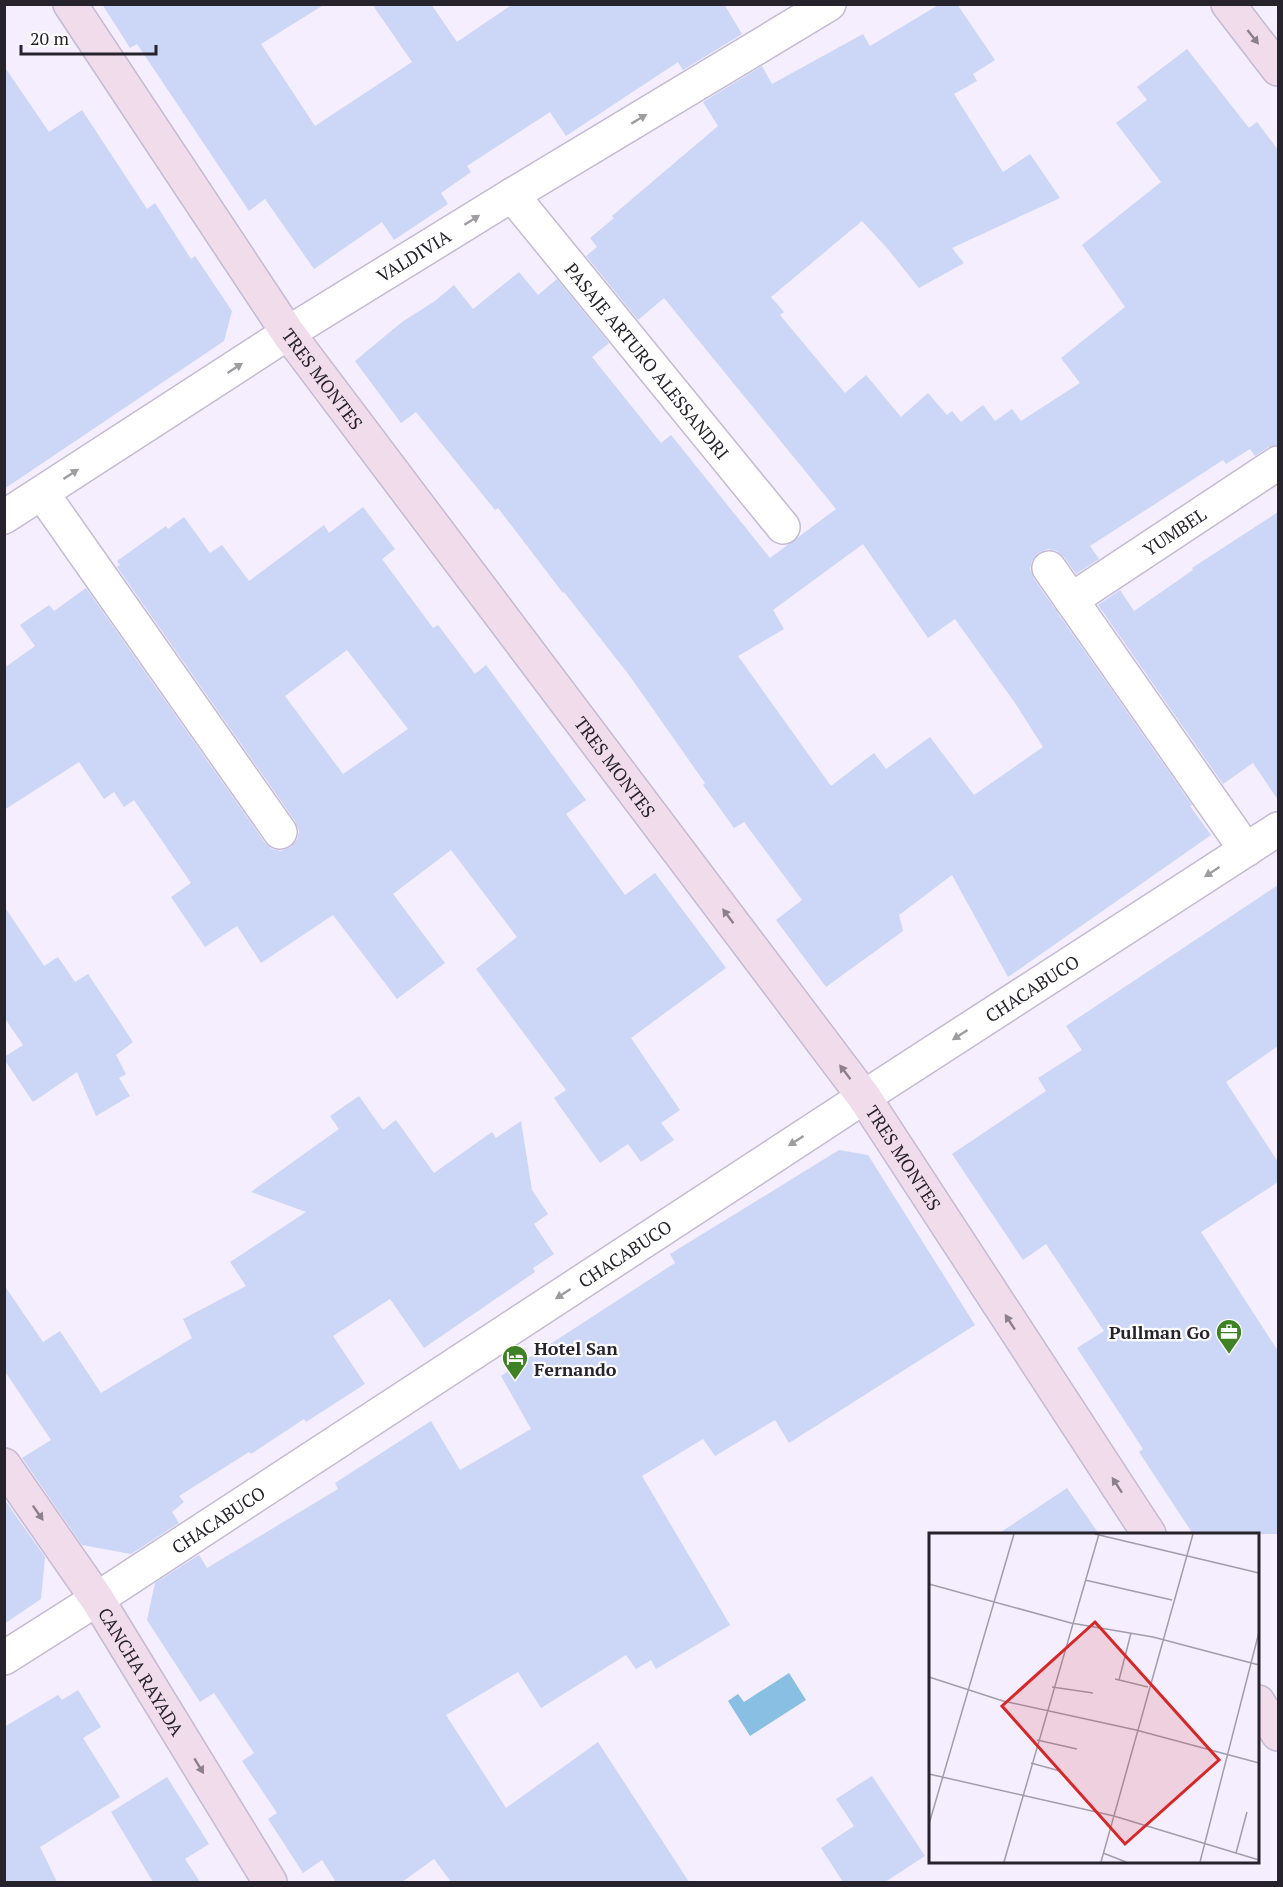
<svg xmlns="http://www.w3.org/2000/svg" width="1283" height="1887" font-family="'PT Serif',serif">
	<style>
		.water { fill: #89bfe3 }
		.building { fill: #ccd6f6; fill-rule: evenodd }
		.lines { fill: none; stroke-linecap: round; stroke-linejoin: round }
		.street-casing { stroke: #c4bad4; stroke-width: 36 }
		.secondary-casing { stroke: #c4bad4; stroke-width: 36 }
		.street { stroke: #fff; stroke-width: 33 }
		.secondary { stroke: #f1dceb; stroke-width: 33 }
		.oneway { fill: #8c808c }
		.oneway2 { fill: #9e9ca0 }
		.labels { text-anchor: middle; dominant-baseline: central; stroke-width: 4.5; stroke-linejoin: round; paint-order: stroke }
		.street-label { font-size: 18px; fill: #27232d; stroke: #fefefe }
		.poi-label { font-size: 18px; font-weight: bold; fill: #27232d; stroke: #fefefe; text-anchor: end }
		.inset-road { fill: none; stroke: #a29daa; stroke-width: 1.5 }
		.view { fill: #d62828; fill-opacity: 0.15; stroke: #d62828; stroke-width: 3 }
		.inset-edge { fill: none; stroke: #27232d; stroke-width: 3 }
	</style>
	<rect width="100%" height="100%" fill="#f4eefe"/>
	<path class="water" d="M 789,1673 L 806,1700 L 750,1736 L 728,1701 L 738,1694 L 744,1702 Z"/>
	<g class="building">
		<path d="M 102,4 L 325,4 L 261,44 L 315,126 L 412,62 L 372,4 L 431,4 L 457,42 L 513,4 L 724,4 L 742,34 L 683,70 L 678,62 L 566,136 L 550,112 L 467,166 L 471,172 L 441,193 L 448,204 L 394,240 L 382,222 L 314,269 L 265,199 L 249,211 L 137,44 L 130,48 Z"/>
		<path d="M 940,4 L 957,4 L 995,60 L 973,74 L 977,81 L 954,94 L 1003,172 L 1030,154 L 1060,198 L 952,248 L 964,263 L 919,288 L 887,248 L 862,221 L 771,297 L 784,312 L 780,315 L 845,393 L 866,375 L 901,417 L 928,393 L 947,415 L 952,411 L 961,422 L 983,405 L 995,421 L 1012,409 L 1021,421 L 1080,383 L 1061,358 L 1125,307 L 1082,245 L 1161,182 L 1116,123 L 1147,100 L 1137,87 L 1187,49 L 1249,128 L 1257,122 L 1278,150 L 1278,445 L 1268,447 L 1255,456 L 1250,449 L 1226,464 L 1223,460 L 1090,546 L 1099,559 L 1076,574 L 1064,557 L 1057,551 L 1048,549 L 1038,553 L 1032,561 L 1030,569 L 1034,579 L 1192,805 L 1190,806 L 1211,835 L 1008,977 L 952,875 L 899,915 L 903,931 L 826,987 L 776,920 L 802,900 L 744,822 L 734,828 L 703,785 L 705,783 L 629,675 L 564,592 L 563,593 L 498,508 L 495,510 L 416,412 L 401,423 L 355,361 L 402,322 L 435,301 L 454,285 L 473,309 L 519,272 L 538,295 L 557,279 L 609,343 L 592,357 L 661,443 L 671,435 L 770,558 L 836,509 L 664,298 L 638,320 L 586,256 L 597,247 L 590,238 L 614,218 L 612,216 L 718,126 L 703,102 L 762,66 L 772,84 L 863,34 L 870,46 ZM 863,544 L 928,638 L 955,619 L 1015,703 L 1043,747 L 974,795 L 930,737 L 886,769 L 874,753 L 831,786 L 738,656 L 784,629 L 773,610 Z"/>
		<path d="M 4,66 L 49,132 L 82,110 L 147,209 L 155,203 L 191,259 L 195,256 L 232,311 L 224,341 L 4,489 Z"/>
		<path d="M 363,507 L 395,549 L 382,559 L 433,628 L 438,625 L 475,674 L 486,665 L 586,800 L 566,814 L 625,895 L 655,873 L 726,968 L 631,1038 L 680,1110 L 661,1123 L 674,1140 L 641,1162 L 628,1144 L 600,1163 L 554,1098 L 566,1090 L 476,969 L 517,937 L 451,850 L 393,894 L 445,963 L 397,999 L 333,915 L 261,963 L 237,926 L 205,947 L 171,897 L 191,883 L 134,800 L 124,807 L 114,792 L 104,799 L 79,762 L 4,810 L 4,668 L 35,646 L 20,625 L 49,605 L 54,611 L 86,588 L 265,843 L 272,849 L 281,851 L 291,847 L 297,839 L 299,831 L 295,821 L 117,567 L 120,565 L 117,561 L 166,526 L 168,529 L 184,517 L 210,553 L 222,545 L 249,581 L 324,525 L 329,533 ZM 347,650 L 408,729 L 343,774 L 285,696 Z"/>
		<path d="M 1278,512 L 1278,800 L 1253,763 L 1223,784 L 1098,605 L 1120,590 L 1134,611 L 1193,570 L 1192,568 Z"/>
		<path d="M 1278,885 L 1278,1046 L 1226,1082 L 1278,1162 L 1278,1182 L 1201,1232 L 1278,1351 L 1278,1534 L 1193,1534 L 1139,1452 L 1143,1449 L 1077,1348 L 1104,1331 L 1046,1244 L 1023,1260 L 952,1154 L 1046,1091 L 1038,1078 L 1082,1050 L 1066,1026 Z"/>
		<path d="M 4,906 L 44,966 L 58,957 L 75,982 L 88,974 L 133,1042 L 116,1055 L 126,1074 L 119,1078 L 130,1096 L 96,1116 L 77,1072 L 33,1102 L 4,1059 L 4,1057 L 23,1045 L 4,1017 Z"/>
		<path d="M 359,1096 L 383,1130 L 396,1120 L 434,1173 L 492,1132 L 496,1138 L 521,1121 L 532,1190 L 548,1214 L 534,1224 L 554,1254 L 533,1268 L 535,1272 L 424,1348 L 390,1299 L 333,1336 L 365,1384 L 306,1422 L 304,1419 L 251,1454 L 249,1452 L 179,1496 L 184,1502 L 172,1512 L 179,1523 L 131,1554 L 82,1545 L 22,1458 L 51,1440 L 4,1370 L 4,1285 L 43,1342 L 60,1331 L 101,1393 L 192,1338 L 183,1319 L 246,1286 L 230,1262 L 306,1212 L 251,1192 L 339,1129 L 330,1116 Z"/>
		<path d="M 839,1150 L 868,1155 L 975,1325 L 789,1443 L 775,1420 L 715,1456 L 703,1439 L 642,1476 L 730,1625 L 656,1669 L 651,1660 L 636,1669 L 626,1655 L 541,1708 L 518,1672 L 446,1715 L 506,1808 L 598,1742 L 689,1882 L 451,1882 L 434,1859 L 402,1882 L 336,1882 L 322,1860 L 303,1873 L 268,1819 L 277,1813 L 242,1761 L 254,1753 L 214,1693 L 200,1702 L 147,1620 L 155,1583 L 199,1555 L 207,1568 L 338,1489 L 335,1483 L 431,1421 L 460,1470 L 531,1429 L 501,1376 L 675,1263 L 670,1254 Z"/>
		<path d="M 1067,1488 L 1099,1534 L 998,1534 Z"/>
		<path d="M 4,1499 L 45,1557 L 41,1599 L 4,1624 Z"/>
		<path d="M 78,1690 L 101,1727 L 83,1738 L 120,1797 L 40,1847 L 57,1882 L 4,1882 L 4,1727 L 58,1695 L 62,1700 Z"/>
		<path d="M 872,1776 L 925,1856 L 885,1882 L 843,1882 L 821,1848 L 854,1826 L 836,1799 Z"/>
		<path d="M 167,1777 L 209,1844 L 185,1859 L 200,1882 L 153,1882 L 111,1812 Z"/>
	</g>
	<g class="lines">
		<g class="street-casing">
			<g id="street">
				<path id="s1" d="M 512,195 L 783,527"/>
				<path d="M 42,493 L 280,832"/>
				<path id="s2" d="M 4,517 L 288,333 L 512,195 L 829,4"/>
				<path d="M 1049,568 L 1246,850"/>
				<path id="s3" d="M 1071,600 L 1278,463"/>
				<path id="s4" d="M 4,1658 L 97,1599 L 864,1097 L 1278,829"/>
			</g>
		</g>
		<g class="secondary-casing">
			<g id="secondary">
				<path id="s5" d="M 70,4 L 288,333 L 864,1097 L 1149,1534"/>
				<path d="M 1228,4 L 1278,69"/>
				<path id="s6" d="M 4,1465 L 97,1599 L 270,1882"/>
				<path d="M 1258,1702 L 1278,1734"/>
			</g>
		</g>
		<use href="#street" class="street"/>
		<use href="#secondary" class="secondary"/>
	</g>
	<defs><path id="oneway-solid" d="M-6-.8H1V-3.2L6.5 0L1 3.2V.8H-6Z" transform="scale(1.5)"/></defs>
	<g class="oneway">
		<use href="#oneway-solid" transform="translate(1253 37) rotate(52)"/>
		<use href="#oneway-solid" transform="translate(728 916) rotate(-127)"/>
		<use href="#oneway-solid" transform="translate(845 1072) rotate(-127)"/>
		<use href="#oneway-solid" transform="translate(1010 1322) rotate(-123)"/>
		<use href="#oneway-solid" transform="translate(1117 1485) rotate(-123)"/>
		<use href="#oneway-solid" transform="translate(38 1513) rotate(55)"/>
		<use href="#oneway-solid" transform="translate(199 1766) rotate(59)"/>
	</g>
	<g class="oneway2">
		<use href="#oneway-solid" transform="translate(639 119) rotate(-31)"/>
		<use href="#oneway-solid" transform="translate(472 220) rotate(-32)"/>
		<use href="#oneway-solid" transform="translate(235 368) rotate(-33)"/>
		<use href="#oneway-solid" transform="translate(71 474) rotate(-33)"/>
		<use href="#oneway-solid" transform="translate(1212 872) rotate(147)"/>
		<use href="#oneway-solid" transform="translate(960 1035) rotate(147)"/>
		<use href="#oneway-solid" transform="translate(796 1141) rotate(147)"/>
		<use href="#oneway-solid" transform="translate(563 1294) rotate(147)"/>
	</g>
	<defs>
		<g id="office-pin" transform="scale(1.35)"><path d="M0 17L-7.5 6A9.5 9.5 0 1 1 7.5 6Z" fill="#3f8225" stroke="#fefefe"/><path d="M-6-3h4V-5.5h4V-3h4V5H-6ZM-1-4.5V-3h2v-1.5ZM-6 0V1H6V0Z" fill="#fff"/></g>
		<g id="hotel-pin" transform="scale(1.35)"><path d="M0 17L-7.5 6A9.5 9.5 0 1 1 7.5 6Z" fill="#3f8225" stroke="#fefefe"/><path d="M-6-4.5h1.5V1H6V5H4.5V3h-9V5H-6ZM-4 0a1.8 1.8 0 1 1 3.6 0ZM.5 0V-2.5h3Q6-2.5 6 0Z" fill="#fff"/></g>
	</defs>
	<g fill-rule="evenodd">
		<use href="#office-pin" x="1229" y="1332"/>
		<use href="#hotel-pin" x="515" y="1358"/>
	</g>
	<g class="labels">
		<g class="street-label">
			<text stroke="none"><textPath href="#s2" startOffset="486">VALDIVIA</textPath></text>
			<text stroke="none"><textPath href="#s1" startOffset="214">PASAJE ARTURO ALESSANDRI</textPath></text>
			<text stroke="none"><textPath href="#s5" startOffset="452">TRES MONTES</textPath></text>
			<text stroke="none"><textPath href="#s3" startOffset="124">YUMBEL</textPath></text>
			<text stroke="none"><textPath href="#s5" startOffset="938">TRES MONTES</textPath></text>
			<text stroke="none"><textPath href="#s4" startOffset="1227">CHACABUCO</textPath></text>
			<text stroke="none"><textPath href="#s5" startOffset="1424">TRES MONTES</textPath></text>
			<text stroke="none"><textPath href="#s4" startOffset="741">CHACABUCO</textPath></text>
			<text stroke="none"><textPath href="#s4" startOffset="255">CHACABUCO</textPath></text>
			<text stroke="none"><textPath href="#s6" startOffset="248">CANCHA RAYADA</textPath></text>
		</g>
		<g class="poi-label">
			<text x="1210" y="1332">Pullman Go</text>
			<text x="534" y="1348" text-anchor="start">Hotel San<tspan x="534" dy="21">Fernando</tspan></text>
		</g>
	</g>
	<g transform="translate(929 1533)">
		<rect width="330" height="330" fill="#f4eefe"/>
		<path class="inset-road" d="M 166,1 L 330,40M 156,47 L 243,67M 0,51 L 142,90 L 224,104 L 330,132M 0,144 L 74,168 L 207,197 L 330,230M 186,146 L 219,154M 190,147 L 202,100M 123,154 L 164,160M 108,207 L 148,216M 102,230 L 131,238M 0,241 L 185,283 L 330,327M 0,291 L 85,1M 174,320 L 197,329M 307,320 L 318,279M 75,329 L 170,1M 172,329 L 264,1M 271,329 L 330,99"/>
		<path class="view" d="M 166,89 L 290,227 L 196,311 L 73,173 Z"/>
		<rect width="330" height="330" class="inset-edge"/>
	</g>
	<rect width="1283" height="1887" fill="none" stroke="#27232d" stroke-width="12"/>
	<path d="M21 45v9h135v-9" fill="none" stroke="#27232d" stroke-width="3"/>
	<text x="30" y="45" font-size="18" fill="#27232d" stroke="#fefefe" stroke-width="4.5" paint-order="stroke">20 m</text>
</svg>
